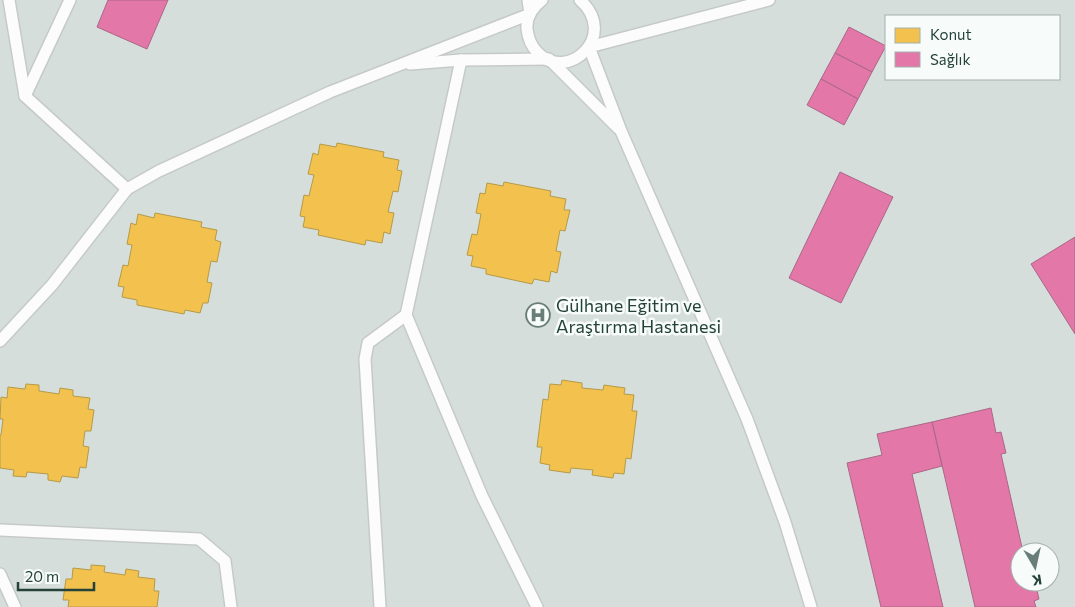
<svg xmlns="http://www.w3.org/2000/svg" width="1075" height="607" font-family="Commissioner,sans-serif">
	<style>
		.built { fill: #d6dedb; fill-rule: evenodd }
		.homes { fill: #f2c14e; stroke: #b49b48 }
		.health { fill: #e377a8; stroke: #aa6787 }
		.lines { fill: none; stroke-linecap: round; stroke-linejoin: round }
		.service-casing { stroke: #c5cac8; stroke-width: 14 }
		.service { stroke: #fcfcfc; stroke-width: 11 }
		.labels { text-anchor: middle; dominant-baseline: central; stroke-width: 5; stroke-linejoin: round; paint-order: stroke }
		.poi-label { font-size: 18px; fill: #24423a; stroke: #f7fbf9; text-anchor: start }
	</style>
	<rect width="100%" height="100%" fill="#e8edeb"/>
	<path class="built" d="M 0,0 L 1075,0 L 1075,607 L 0,607 ZM 886,16 L 1059,16 L 1059,79 L 886,79 ZM 1020,552 L 1050,552 L 1050,582 L 1020,582 Z"/>
	<g class="homes">
		<path d="M 337,143 L 384,152 L 383,157 L 399,160 L 397,170 L 402,171 L 398,192 L 393,191 L 388,212 L 394,213 L 390,234 L 384,232 L 382,243 L 366,240 L 365,245 L 318,235 L 319,230 L 303,227 L 305,217 L 300,216 L 304,195 L 309,196 L 314,175 L 308,174 L 313,153 L 318,155 L 320,144 L 336,147 Z"/>
		<path d="M 504,182 L 551,191 L 550,196 L 566,199 L 564,210 L 570,210 L 565,231 L 560,230 L 556,251 L 561,252 L 557,273 L 551,271 L 549,282 L 534,279 L 532,284 L 486,274 L 486,269 L 471,266 L 473,256 L 467,255 L 472,234 L 477,235 L 481,214 L 476,213 L 480,193 L 485,194 L 487,183 L 503,186 Z"/>
		<path d="M 155,213 L 202,222 L 201,227 L 217,230 L 215,240 L 221,242 L 217,262 L 211,261 L 207,282 L 212,283 L 208,303 L 203,303 L 200,313 L 185,310 L 184,314 L 137,305 L 137,300 L 122,297 L 124,287 L 118,286 L 123,265 L 128,266 L 132,245 L 127,244 L 131,223 L 136,225 L 138,214 L 154,218 Z"/>
		<path d="M 562,380 L 582,383 L 582,388 L 603,390 L 604,385 L 625,388 L 624,394 L 634,395 L 632,411 L 637,411 L 631,459 L 626,458 L 624,474 L 614,473 L 613,478 L 592,475 L 593,470 L 571,468 L 570,473 L 549,470 L 550,465 L 540,463 L 542,447 L 537,447 L 543,399 L 548,400 L 550,384 L 561,385 Z"/>
		<path d="M 26,384 L 39,385 L 39,391 L 59,394 L 60,388 L 73,390 L 73,396 L 90,398 L 88,409 L 94,410 L 91,431 L 85,431 L 83,446 L 89,447 L 86,468 L 80,467 L 78,478 L 62,476 L 60,482 L 48,480 L 48,474 L 27,472 L 26,477 L 13,476 L 14,470 L 0,468 L 0,435 L 1,435 L 3,419 L 0,419 L 1,397 L 7,398 L 8,387 L 25,389 Z"/>
		<path d="M 91,565 L 105,566 L 104,572 L 125,575 L 126,569 L 139,571 L 138,577 L 155,579 L 154,591 L 159,591 L 157,607 L 68,607 L 69,600 L 63,600 L 66,579 L 72,579 L 73,568 L 91,570 Z"/>
	</g>
	<g class="health">
		<path d="M 108,0 L 168,0 L 147,49 L 97,27 Z"/>
		<path d="M 849,27 L 886,46 L 872,72 L 835,53 Z"/>
		<path d="M 835,53 L 872,72 L 858,99 L 821,79 Z"/>
		<path d="M 821,79 L 858,99 L 844,125 L 807,105 Z"/>
		<path d="M 840,172 L 893,197 L 841,303 L 789,278 Z"/>
		<path d="M 1075,237 L 1075,334 L 1031,264 Z"/>
		<path d="M 991,408 L 996,433 L 1001,432 L 1006,453 L 1001,454 L 1023,552 L 1020,552 L 1020,582 L 1035,582 L 1039,599 L 1034,601 L 1036,607 L 975,607 L 932,422 Z"/>
		<path d="M 932,422 L 942,466 L 912,474 L 943,607 L 881,607 L 847,463 L 882,455 L 877,434 Z"/>
	</g>
	<g class="lines">
		<g class="service-casing">
			<g id="service">
				<path d="M 9,0 L 25,96 L 127,189"/>
				<path d="M 542,0 C 533,7 526,17 527,29 C 528,39 531,46 538,53 C 567,83 620,36 580,0"/>
				<path d="M 769,0 L 589,47 L 621,131 L 747,419 L 785,522 L 811,607"/>
				<path d="M 461,60 L 406,315 L 482,496 L 537,607"/>
				<path d="M 551,61 L 618,128"/>
				<path d="M 410,64 L 461,60 L 549,59"/>
				<path d="M 25,96 L 70,0"/>
				<path d="M 0,341 L 52,285 L 127,189 L 159,171 L 330,92 L 530,14 L 528,0"/>
				<path d="M 0,530 L 199,539 L 225,561 L 231,607"/>
				<path d="M 0,574 L 15,607"/>
				<path d="M 380,607 L 365,359 L 368,343 L 406,315"/>
			</g>
		</g>
		<use href="#service" class="service"/>
	</g>
	<defs>
		<g id="hospital-ring" transform="scale(1.25)"><circle r="9.5" fill="#f7fbf9" stroke="#697e78" stroke-width="1.5"/><path d="M-5-5h3v3.5h4V-5h3V5h-3V1.5h-4V5h-3Z" fill="#697e78"/></g>
	</defs>
	<g fill-rule="evenodd">
		<use href="#hospital-ring" x="538" y="315"/>
	</g>
	<g class="labels">
		<g class="poi-label">
			<text x="556" y="305">Gülhane Eğitim ve<tspan x="556" dy="21">Araştırma Hastanesi</tspan></text>
		</g>
	</g>
	<rect x="885" y="15" width="175" height="65" fill="#f7fbf9" stroke="#a3b1ad"/>
	<rect x="895" y="28" width="25" height="15" fill="#f2c14e" stroke="#a3b1ad"/>
	<text x="930" y="40" font-size="15" fill="#24423a">Konut</text>
	<rect x="895" y="52" width="25" height="15" fill="#e377a8" stroke="#a3b1ad"/>
	<text x="930" y="65" font-size="15" fill="#24423a">Sağlık</text>
	<g transform="translate(1035 567) rotate(171)"><circle r="24" fill="#f7fbf9" stroke="#a3b1ad"/>
	<path d="M0-4L9 19L0 12L-9 19Z" fill="#697e78"/>
	<text y="-8" font-size="14" font-weight="bold" text-anchor="middle" fill="#24423a">K</text>
	</g>
	<path d="M18 582v8h76v-8" fill="none" stroke="#24423a" stroke-width="2.5"/>
	<text x="25" y="582" font-size="15" fill="#24423a" stroke="#f7fbf9" stroke-width="4" paint-order="stroke">20 m</text>
</svg>
